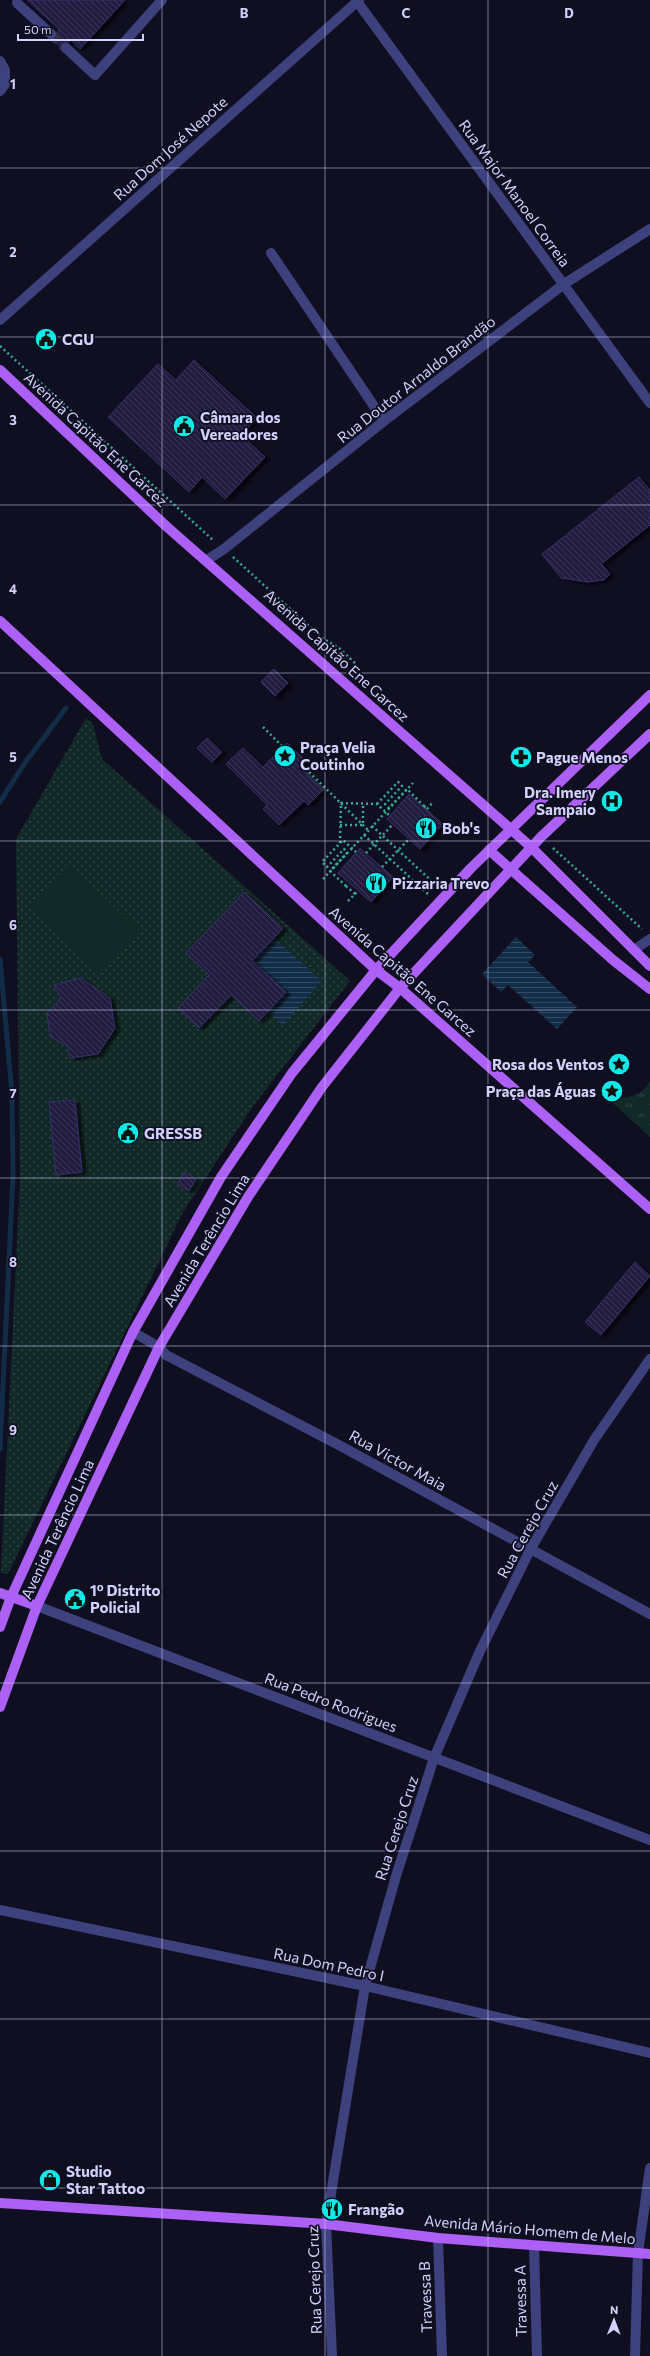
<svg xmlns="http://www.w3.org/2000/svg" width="650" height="2356" font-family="Commissioner,sans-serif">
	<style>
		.grass { fill: url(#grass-tufts) }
		.park { fill: url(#park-dots) }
		.pitch { fill: #122a27 }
		.water { fill: url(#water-rules) }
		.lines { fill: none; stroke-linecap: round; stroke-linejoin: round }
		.stream { stroke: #122d47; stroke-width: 5 }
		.building { fill: url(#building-back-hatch); stroke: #35306b; filter: url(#shadow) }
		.minor-tunnel { stroke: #2d2c42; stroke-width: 10; stroke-dasharray: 10 5; stroke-linecap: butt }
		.path { stroke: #36ab98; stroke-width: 2.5; stroke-dasharray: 2 3; stroke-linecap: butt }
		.minor { stroke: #3d417d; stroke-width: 10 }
		.major { stroke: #ad60f5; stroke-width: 10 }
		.path-bridge { stroke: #36ab98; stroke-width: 2.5; stroke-dasharray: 2 3; stroke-linecap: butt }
		.grid { fill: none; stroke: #d2d1fc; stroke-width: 1; stroke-opacity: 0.55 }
		.labels { text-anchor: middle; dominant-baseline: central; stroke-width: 3.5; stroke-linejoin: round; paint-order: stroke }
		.street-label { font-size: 15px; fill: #d2d1fc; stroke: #100f21 }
		.poi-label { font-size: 15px; font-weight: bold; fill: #d2d1fc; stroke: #100f21; text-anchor: start }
		.grid-label { font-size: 13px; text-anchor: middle; font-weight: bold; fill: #d2d1fc; stroke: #100f21; stroke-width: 3.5; stroke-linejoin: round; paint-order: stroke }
	</style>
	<defs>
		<pattern id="grass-tufts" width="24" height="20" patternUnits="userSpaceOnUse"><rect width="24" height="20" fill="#122a27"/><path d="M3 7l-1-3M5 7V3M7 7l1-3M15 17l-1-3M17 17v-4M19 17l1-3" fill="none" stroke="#344847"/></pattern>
		<pattern id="park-dots" width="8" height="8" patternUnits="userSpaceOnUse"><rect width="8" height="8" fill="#122a27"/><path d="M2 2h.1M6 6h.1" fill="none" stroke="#344847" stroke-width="1.8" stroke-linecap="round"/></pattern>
		<pattern id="water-rules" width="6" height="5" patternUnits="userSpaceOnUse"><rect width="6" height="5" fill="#122d47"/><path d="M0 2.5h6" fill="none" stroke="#344a62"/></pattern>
		<pattern id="building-back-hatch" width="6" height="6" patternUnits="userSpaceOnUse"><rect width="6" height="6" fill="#201c40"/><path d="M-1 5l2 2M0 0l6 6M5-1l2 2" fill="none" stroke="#403c5c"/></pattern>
		<filter id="shadow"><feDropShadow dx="4.5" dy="2.5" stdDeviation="1" flood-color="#0009"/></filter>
	</defs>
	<rect width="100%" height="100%" fill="#100f21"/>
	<path class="grass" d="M 650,1081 L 650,1137 L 603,1094 C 620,1101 641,1099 650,1081 Z"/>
	<path class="park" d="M 86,718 L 93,724 L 102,759 L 350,981 L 253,1106 L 183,1212 L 8,1574 L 1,1573 L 20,1181 L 16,839 Z"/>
	<path class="pitch" d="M 69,863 L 141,932 L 100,975 L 28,907 Z"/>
	<g class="water">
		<path d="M 516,937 L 535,955 L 528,962 L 577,1007 L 557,1029 L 508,985 L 501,992 L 482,974 Z"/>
		<path d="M 274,938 L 322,981 L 283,1025 L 268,1011 L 252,961 Z"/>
	</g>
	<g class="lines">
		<g class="stream">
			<path d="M 0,802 L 24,764 L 66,708"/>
			<path d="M 0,959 L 12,1094 L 13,1176 L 0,1449"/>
		</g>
	</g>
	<g class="building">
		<path d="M 27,0 L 125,0 L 80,49 L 71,40 L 69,42 L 64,42 L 60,46 L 52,40 L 56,38 L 59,29 Z"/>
		<path d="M 194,360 L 257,418 L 241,435 L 265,457 L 225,499 L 202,477 L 189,492 L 108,417 L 158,364 L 176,380 Z"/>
		<path d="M 639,477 L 650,490 L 650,525 L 601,564 L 610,574 L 604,580 L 588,582 L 561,578 L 542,554 Z"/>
		<path d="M 274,669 L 288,683 L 275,696 L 261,682 Z"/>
		<path d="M 207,738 L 222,752 L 212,762 L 197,748 Z"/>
		<path d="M 287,743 L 306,761 L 301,766 L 324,789 L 308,805 L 304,801 L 279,825 L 263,809 L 267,805 L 226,764 L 243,748 L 263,767 Z"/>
		<path d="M 409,794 L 443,824 L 420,849 L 387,819 Z"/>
		<path d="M 360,848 L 393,877 L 371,902 L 338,873 Z"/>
		<path d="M 244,892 L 283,928 L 252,961 L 286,992 L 259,1021 L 231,995 L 199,1028 L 178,1008 L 209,975 L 186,953 Z"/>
		<path d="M 81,978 L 110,998 L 115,1028 L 98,1054 L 70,1058 L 68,1047 L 50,1036 L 47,1013 L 61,998 L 54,985 Z"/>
		<path d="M 75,1100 L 82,1172 L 56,1175 L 49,1102 Z"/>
		<path d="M 185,1172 L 196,1179 L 189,1191 L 177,1184 Z"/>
		<path d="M 635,1262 L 650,1276 L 601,1335 L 585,1322 Z"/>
	</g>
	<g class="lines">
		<path class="minor-tunnel" d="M 51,34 L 66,48"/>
		<g class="path">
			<path d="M 0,346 L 214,541"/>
			<path d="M 233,557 L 322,638 L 339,648 L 356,664 L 363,680"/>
			<path d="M 263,727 L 283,747"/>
			<path d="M 302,765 L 368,830"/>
			<path d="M 424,806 L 427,808"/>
			<path d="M 427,809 L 433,802"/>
			<path d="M 372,826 L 436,885"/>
			<path d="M 364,835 L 428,894"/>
			<path d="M 553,848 L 642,929"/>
			<path d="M 366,853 L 393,824"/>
			<path d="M 382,867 L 409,839"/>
			<path d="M 323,879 L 413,783"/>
			<path d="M 346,886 L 355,894"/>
			<path d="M 348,901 L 358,891"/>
		</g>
		<g class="minor">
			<path d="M 356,0 L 650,403"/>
			<path d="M 17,3 L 51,34"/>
			<path d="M 66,48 L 95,75 L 162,0"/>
			<path d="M 0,61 L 5,70 L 5,84 L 0,91"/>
			<path d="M 271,253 L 384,421"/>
			<path d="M 0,320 L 359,0"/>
			<path d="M 207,560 L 224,549 L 384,421 L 564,284 L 650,229"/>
			<path d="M 634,950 L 650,939"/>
			<path d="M 133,1332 L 159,1347 L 166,1355 L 335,1443 L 650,1614"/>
			<path d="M 37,1606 L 650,1840"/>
			<path d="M 0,1910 L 365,1986 L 650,2053"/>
			<path d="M 438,2238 L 442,2356"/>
			<path d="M 534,2246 L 537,2356"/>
			<path d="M 332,2356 L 326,2224 L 365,1986 L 396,1876 L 434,1758 L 480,1651 L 530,1550 L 594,1440 L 650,1359"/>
			<path d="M 635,2356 L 638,2253 L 650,2168"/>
		</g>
		<g class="major">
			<path d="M 0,370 L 166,526 L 531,847 L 650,966"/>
			<path d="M 0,621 L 376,970 L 400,988 L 650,1209"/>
			<path d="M 489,850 L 613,960 L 650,989"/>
			<path d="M 0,1593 L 37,1606"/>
			<path d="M 0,1627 L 11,1597 L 133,1332 L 221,1177 L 292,1073 L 376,970 L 471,868 L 650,695"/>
			<path d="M 0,1707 L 37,1606 L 159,1347 L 248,1197 L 322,1087 L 400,988 L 541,837 L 650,734"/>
			<path d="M 0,2203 L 326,2224 L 438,2238 L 650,2254"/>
		</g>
		<g class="path-bridge">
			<path d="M 377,804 L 398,782 L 402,786 L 385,804 L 389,808 L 407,789 L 424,806"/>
			<path d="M 340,825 L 363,825 L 363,804"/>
			<path d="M 340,843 L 341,803 L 377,804 L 390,816"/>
			<path d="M 346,886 L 330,871 L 347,853 L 344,849 L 327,867 L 322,862 L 343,840 L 356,852"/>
		</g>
	</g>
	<path class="grid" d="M 162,0 L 162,2356M 325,0 L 325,2356M 488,0 L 488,2356M 0,168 L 650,168M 0,337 L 650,337M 0,505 L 650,505M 0,673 L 650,673M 0,841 L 650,841M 0,1010 L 650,1010M 0,1178 L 650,1178M 0,1346 L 650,1346M 0,1515 L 650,1515M 0,1683 L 650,1683M 0,1851 L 650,1851M 0,2019 L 650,2019M 0,2188 L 650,2188"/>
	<defs>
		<g id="civic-disc" transform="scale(1.15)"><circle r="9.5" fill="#0feae9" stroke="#100f21"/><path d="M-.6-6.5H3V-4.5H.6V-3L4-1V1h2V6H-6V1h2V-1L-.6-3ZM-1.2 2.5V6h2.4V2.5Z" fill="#111"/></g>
		<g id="sight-disc" transform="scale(1.15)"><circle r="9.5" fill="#0feae9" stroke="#100f21"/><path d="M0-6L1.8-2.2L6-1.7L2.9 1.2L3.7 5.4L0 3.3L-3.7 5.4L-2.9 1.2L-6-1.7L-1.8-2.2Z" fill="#111"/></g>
		<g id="pharmacy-disc" transform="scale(1.15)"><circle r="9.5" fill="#0feae9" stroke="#100f21"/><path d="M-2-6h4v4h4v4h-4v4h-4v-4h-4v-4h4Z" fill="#111"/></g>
		<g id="hospital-disc" transform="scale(1.15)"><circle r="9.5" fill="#0feae9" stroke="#100f21"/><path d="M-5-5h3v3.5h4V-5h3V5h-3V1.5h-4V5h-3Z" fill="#111"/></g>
		<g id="restaurant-disc" transform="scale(1.15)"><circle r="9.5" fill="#0feae9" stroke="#100f21"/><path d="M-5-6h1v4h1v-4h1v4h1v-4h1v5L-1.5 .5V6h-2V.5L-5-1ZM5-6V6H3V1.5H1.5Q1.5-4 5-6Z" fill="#111"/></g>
		<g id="shop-disc" transform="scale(1.15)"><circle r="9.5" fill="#0feae9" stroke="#100f21"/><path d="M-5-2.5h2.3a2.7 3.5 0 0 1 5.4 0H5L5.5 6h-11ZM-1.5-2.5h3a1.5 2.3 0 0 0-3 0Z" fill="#111"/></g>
	</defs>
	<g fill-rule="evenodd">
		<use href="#civic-disc" x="46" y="339"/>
		<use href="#civic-disc" x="184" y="426"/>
		<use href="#sight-disc" x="285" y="756"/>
		<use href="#pharmacy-disc" x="521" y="757"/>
		<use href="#hospital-disc" x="612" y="801"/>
		<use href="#restaurant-disc" x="426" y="828"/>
		<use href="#restaurant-disc" x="376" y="883"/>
		<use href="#sight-disc" x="619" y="1064"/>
		<use href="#sight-disc" x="612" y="1091"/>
		<use href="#civic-disc" x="128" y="1133"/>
		<use href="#civic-disc" x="75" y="1599"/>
		<use href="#shop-disc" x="50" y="2180"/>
		<use href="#restaurant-disc" x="332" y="2209"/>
	</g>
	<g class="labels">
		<g class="street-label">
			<text transform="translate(170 148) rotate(-42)">Rua Dom José Nepote</text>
			<text transform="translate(515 193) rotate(54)">Rua Major Manoel Correia</text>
			<text transform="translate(416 379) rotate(-38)">Rua Doutor Arnaldo Brandão</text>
			<text transform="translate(96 439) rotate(43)">Avenida Capitão Ene Garcez</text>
			<text transform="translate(337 655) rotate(42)">Avenida Capitão Ene Garcez</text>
			<text transform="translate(403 971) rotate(41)">Avenida Capitão Ene Garcez</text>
			<text transform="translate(206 1240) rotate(-59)">Avenida Terêncio Lima</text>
			<text transform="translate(398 1460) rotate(29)">Rua Victor Maia</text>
			<text transform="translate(57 1529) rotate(-65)">Avenida Terêncio Lima</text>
			<text transform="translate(527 1529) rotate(-61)">Rua Cerejo Cruz</text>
			<text transform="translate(331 1702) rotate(21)">Rua Pedro Rodrigues</text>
			<text transform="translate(396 1828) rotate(-72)">Rua Cerejo Cruz</text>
			<text transform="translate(329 1964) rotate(12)">Rua Dom Pedro I</text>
			<text transform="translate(530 2229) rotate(5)">Avenida Mário Homem de Melo</text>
			<text transform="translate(314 2280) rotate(-92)">Rua Cerejo Cruz</text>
			<text transform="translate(425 2297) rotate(-92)">Travessa B</text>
			<text transform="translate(520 2301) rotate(-91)">Travessa A</text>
		</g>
		<g class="poi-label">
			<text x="62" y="339">CGU</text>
			<text x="200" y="417">Câmara dos<tspan x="200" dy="17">Vereadores</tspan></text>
			<text x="300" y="747">Praça Velia<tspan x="300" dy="17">Coutinho</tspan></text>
			<text x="536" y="757">Pague Menos</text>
			<text x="596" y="792" text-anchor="end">Dra. Imery<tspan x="596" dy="17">Sampaio</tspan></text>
			<text x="442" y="828">Bob's</text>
			<text x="392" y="883">Pizzaria Trevo</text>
			<text x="604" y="1064" text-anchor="end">Rosa dos Ventos</text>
			<text x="596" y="1091" text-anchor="end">Praça das Águas</text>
			<text x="144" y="1133">GRESSB</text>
			<text x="90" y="1590">1º Distrito<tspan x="90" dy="17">Policial</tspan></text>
			<text x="66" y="2171">Studio<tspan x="66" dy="17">Star Tattoo</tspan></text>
			<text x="348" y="2209">Frangão</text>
		</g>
	</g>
	<g class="grid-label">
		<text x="244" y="18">B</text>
		<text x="406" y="18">C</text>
		<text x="569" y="18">D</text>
		<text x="13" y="89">1</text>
		<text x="13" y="257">2</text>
		<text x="13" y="425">3</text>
		<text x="13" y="594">4</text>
		<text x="13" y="762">5</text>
		<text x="13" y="930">6</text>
		<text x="13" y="1098">7</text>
		<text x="13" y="1267">8</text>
		<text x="13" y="1435">9</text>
	</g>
	<g transform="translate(614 2320) rotate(1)" stroke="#100f21" stroke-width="3" paint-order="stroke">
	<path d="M0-3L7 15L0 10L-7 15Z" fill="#d2d1fc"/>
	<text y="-6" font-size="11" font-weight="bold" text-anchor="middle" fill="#d2d1fc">N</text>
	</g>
	<path d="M18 34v6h125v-6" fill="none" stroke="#d2d1fc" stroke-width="2"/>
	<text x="24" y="34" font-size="12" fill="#d2d1fc" stroke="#100f21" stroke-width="3" paint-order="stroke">50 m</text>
</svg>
